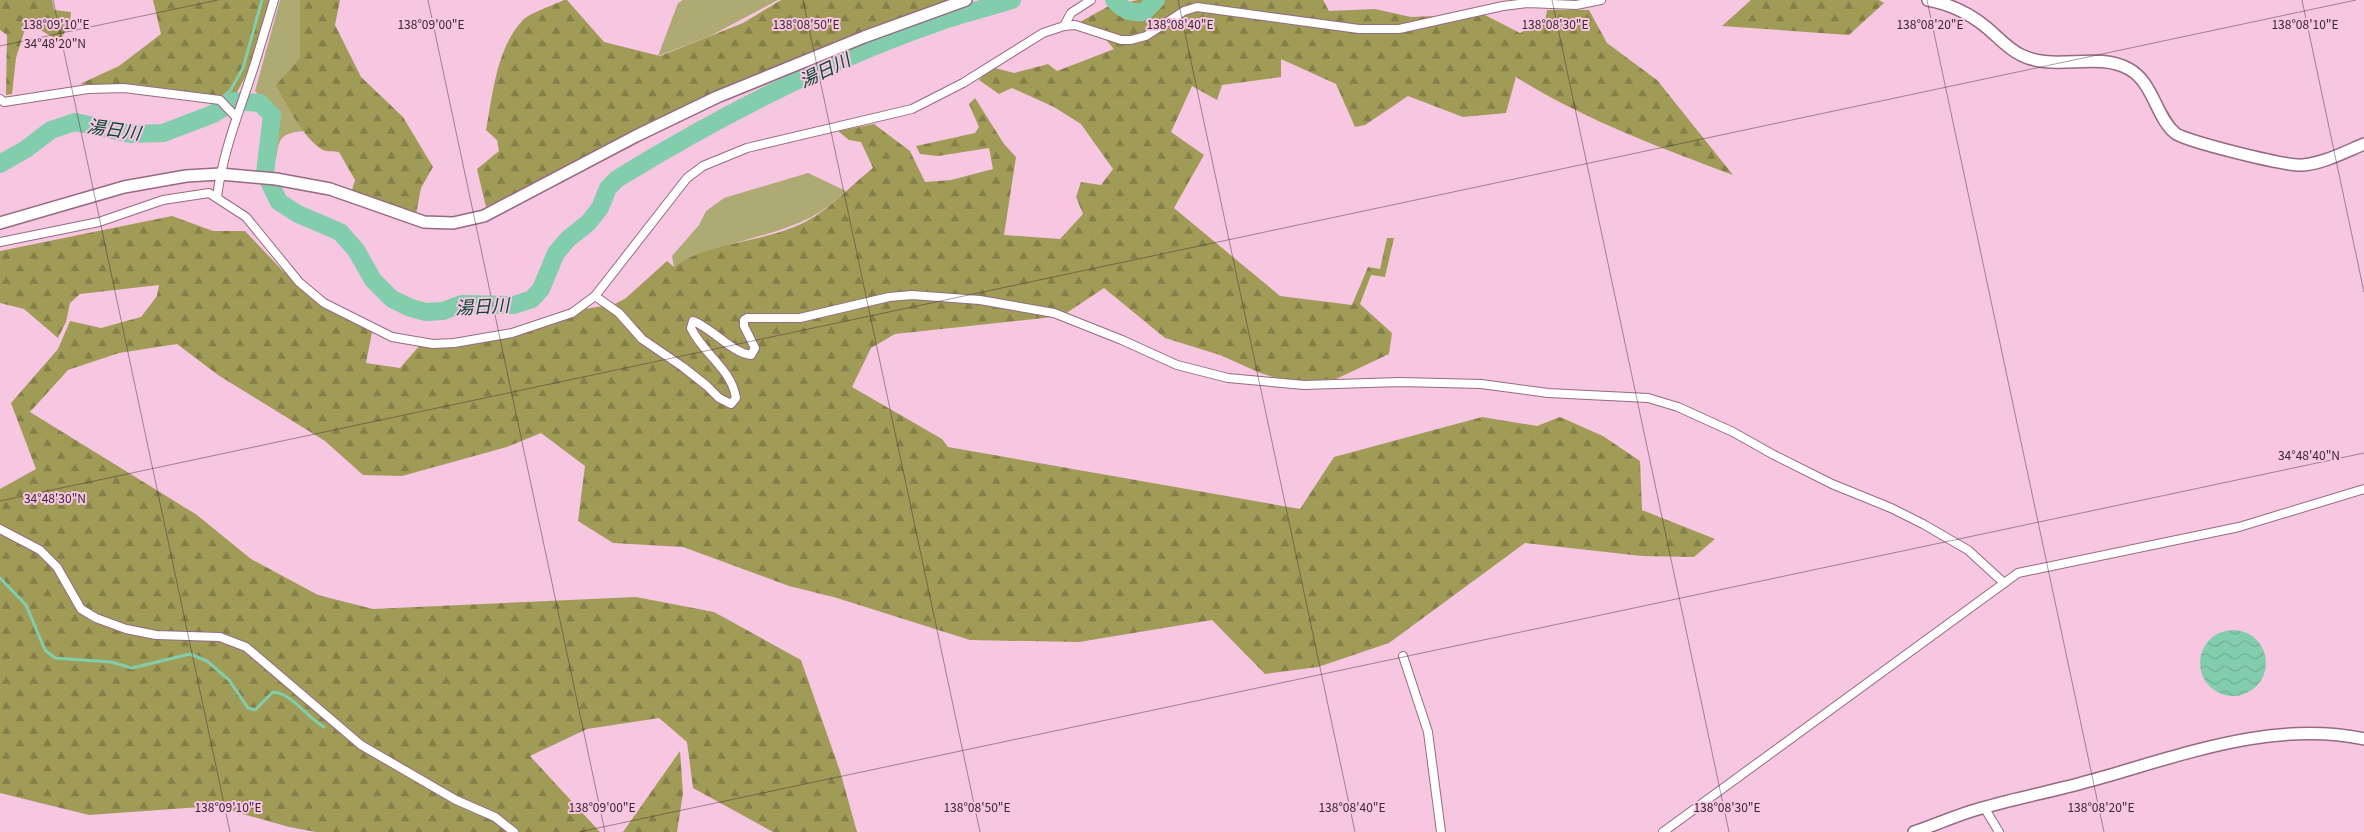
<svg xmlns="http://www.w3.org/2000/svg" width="2364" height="832" font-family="Georgia,'Noto Sans JP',serif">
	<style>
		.grass { fill: #aeaa73 }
		.forest { fill: url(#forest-firs) }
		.water { fill: url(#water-waves) }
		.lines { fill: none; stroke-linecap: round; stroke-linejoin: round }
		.stream { stroke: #82cdab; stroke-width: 3 }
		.river { stroke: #82cdab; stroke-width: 18 }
		.street-casing { stroke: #966a83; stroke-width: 10 }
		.secondary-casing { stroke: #966a83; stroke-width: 14 }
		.street { stroke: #fff; stroke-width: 8 }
		.secondary { stroke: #fff; stroke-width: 11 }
		.ticks { fill: none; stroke: #3a2832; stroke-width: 1; stroke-opacity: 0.45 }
		.labels { text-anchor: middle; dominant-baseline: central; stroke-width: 4; stroke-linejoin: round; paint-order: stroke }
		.water-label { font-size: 18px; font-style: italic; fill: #054630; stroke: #f7c6e1 }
		.ticks-label { font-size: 12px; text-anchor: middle; fill: #3a2832; stroke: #f7c6e1; stroke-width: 4; stroke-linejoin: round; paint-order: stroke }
	</style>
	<defs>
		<pattern id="forest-firs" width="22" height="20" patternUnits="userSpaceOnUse" patternTransform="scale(1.25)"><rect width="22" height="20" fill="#a19b58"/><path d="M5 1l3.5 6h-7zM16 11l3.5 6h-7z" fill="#847e49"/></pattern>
		<pattern id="water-waves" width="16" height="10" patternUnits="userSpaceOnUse" patternTransform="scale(1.25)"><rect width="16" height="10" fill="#82cdab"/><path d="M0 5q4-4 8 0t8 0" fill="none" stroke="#71b094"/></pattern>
	</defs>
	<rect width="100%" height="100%" fill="#f7c6e1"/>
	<g class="grass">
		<path d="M 280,0 L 300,0 L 300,57 L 275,86 L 305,131 C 275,133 280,142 274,168 L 270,159 L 274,112 L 255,91 Z"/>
		<path d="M 683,0 L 778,0 L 710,36 L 658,56 L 678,3 Z"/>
		<path d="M 808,173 L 846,191 C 813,225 775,231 732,244 C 712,250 693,260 674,267 L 672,256 L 699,225 L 706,211 L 724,198 Z"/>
	</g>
	<g class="forest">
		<path d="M 0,0 L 52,0 L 54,10 L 71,12 L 70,22 L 60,41 L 33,26 L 25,29 L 16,58 L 12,94 L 6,95 L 7,35 L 0,30 Z"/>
		<path d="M 153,0 L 270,0 L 258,53 L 236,94 L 204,98 L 80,84 L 119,66 L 161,34 Z"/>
		<path d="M 300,0 L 340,0 L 335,25 L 361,77 L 403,117 L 433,167 L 421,188 L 416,214 L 352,190 L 355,180 L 339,152 C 334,151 327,152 323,150 C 303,139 288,104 275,86 L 300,57 Z"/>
		<path d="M 564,0 L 567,0 L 604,42 L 660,56 L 743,23 L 781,0 L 954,0 L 806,55 L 623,136 L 575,165 L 486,207 L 477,169 L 499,151 L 497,140 L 486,130 C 493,94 496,50 522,21 C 529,13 554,5 564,0 Z"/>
		<path d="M 1138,0 L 1323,0 L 1329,11 L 1375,9 L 1411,17 L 1483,14 L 1520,33 L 1545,21 L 1547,10 L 1589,10 L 1607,43 L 1657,80 L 1733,175 C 1659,147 1583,119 1516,77 L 1506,113 L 1463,117 L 1408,96 L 1365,125 L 1355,127 L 1336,84 L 1281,59 L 1281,77 L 1222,85 L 1217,100 L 1192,86 L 1171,132 L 1204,155 L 1174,208 L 1280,296 L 1352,305 L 1368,267 L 1380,269 L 1387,238 L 1394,238 L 1385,277 L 1371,275 L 1360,304 L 1392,333 L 1389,354 L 1336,379 L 1288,382 L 1258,372 L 1220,355 L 1165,338 L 1104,288 L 1062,316 L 895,334 L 871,348 L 852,387 L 942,439 L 948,447 L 1300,509 L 1334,457 L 1482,417 L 1537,426 L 1560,417 L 1603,436 L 1640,461 L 1642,510 L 1715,539 L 1694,557 L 1642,556 L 1525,543 L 1389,643 L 1318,667 L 1265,674 L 1212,620 L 1079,642 L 970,640 L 837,598 L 789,586 L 683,547 L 613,543 L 578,521 L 585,466 L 541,433 L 507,447 L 402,476 L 363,475 L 325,441 L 218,375 L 177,344 L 119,353 L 68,370 L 30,412 L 197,515 L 251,559 L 318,595 L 373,609 L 636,597 L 714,612 L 801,660 L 840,771 L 857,832 L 773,832 L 693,788 L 687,742 L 659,718 L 587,729 L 530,756 L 600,832 L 316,832 L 289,827 L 215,806 L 89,815 L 0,793 L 0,489 L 36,469 L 11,403 L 58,349 L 70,321 L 101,328 L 141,317 L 157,296 L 159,285 L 80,294 L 70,303 L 66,322 L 58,338 L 24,309 L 0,303 L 0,251 L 172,216 L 213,231 L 245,231 L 282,270 L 329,310 L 372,332 L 366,363 L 400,368 L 420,345 L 504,338 L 579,310 L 615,304 L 626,298 L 667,261 L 674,267 C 704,244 758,242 794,227 C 827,214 845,190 873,168 L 861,142 L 849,140 L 838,131 L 874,124 L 910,151 L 925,182 L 951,180 L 993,169 L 989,148 L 938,156 L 920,154 L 916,146 L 975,133 L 979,127 L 969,104 L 975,98 L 1004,144 L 1016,157 L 1004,235 L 1060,239 L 1083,214 L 1076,197 L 1081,182 L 1101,185 L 1113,169 L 1081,124 L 1054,107 L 1012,88 L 999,94 L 979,80 L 991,67 L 1014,73 L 1048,64 L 1057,71 L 1114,49 L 1095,27 L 1078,23 L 1107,7 Z"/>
		<path d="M 1751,0 L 1879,0 L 1884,3 L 1849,35 L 1722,26 Z"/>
		<path d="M 680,751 L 683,793 L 677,832 L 623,832 Z"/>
	</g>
	<circle class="water" cx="2233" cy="663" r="33"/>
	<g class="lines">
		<g class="stream">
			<path d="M 213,114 L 210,107 L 230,91 L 243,68 L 262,0"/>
			<path d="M 0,578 L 26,605 L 45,650 L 55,658 L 111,662 L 132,668 L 190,654 L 207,661 L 229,680 L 248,708 L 255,710 L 273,692 C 292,693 307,718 324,727"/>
		</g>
		<g class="river">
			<path d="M 1114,0 C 1123,10 1130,13 1144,12 L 1156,0"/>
			<path d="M 0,164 L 26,149 L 51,130 L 75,122 L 131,134 L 163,133 L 213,114 L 235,101 L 260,103 L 272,115 L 265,173 L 279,202 L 298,214 L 340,232 L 356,250 L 373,280 L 392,299 L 411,308 L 426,312 L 443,311 L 462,304 L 514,305 L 532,299 L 541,289 L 556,253 L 568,239 L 588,223 L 600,208 L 608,188 L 617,179 C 718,117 824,62 936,23 C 961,14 987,8 1012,0"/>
		</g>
		<g class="street-casing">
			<g id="street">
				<path d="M 1064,26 L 1071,13 L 1091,0"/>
				<path d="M 0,99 L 4,102 L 88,89 L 124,88 L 220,100 L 236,117"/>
				<path d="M 217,197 C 223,149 242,105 256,60 C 262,40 268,20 274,0"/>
				<path d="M 0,242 L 99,222 L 163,200 L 209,193 L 246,217 L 299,282 L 324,303 L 392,337 L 433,344 L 454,343 L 512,333 L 572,313 L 595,296 L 687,178 L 703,166 L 747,148 L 912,109 L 963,83 L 1043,33 L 1064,26 L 1075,25 L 1121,40 L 1131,40 L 1146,36 L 1184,11 L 1197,7 L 1359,29 L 1399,29 L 1503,6 L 1527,3 L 1576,5 L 1601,0"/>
				<path d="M 595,296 L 619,313 L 642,339 L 683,367 L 707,386 L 719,398 L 731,404 L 736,398 C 731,368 703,354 691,328 L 693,321 C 712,328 732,353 751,355 L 755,348 L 744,326 L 744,320 L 747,318 L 800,318 L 889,297 L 912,295 L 980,300 L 1054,313 L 1122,340 L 1177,365 L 1228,378 L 1304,385 L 1400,382 L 1481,384 L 1548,393 L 1648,398 L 1678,407 L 1733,432 L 1774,455 L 1832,484 L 1891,508 L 1923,524 L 1968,550 L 2004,583"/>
				<path d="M 0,529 L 40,550 L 57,567 L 81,609 L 96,618 L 126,629 L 156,635 L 220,637 L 246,647 L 361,745 L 456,800 L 495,817 L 514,832"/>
				<path d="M 1403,656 L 1428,732 L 1441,832"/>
				<path d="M 1984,807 L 1999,832"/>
				<path d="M 1663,832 L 2018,573 L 2239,527 L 2364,489"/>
			</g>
		</g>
		<g class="secondary-casing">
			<g id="secondary">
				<path d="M 1928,0 C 1950,4 1969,13 1986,27 C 1997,36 2008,49 2021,55 C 2055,72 2096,51 2129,69 C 2153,82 2156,117 2175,133 C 2184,141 2289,167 2303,165 C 2324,163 2345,152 2364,144"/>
				<path d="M 0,223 L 124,187 L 186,176 L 220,174 L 276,179 L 330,189 L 424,222 L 453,223 L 484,216 L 636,136 L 717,97 L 864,37 L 966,0"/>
				<path d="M 1914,832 C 1938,824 1961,813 1986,807 C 2020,797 2055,791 2089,781 C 2177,757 2272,719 2364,739"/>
			</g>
		</g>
		<use href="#street" class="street"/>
		<use href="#secondary" class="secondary"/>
	</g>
	<path class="ticks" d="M 53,0 L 230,832M 428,0 L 605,832M 803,0 L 980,832M 1178,0 L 1355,832M 1552,0 L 1729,832M 1927,0 L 2104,832M 2302,0 L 2364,292M 0,46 L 218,0M 0,501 L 2356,0M 579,832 L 2364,453"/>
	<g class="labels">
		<g class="water-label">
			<text transform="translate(824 69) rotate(-26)">湯日川</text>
			<text transform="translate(114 128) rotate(8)">湯日川</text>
			<text transform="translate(482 305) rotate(-3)">湯日川</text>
		</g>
	</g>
	<g class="ticks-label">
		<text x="56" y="29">138°09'10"E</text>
		<text x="431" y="29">138°09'00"E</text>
		<text x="806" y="29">138°08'50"E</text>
		<text x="1180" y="29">138°08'40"E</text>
		<text x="1555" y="29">138°08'30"E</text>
		<text x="1930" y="29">138°08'20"E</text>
		<text x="2305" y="29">138°08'10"E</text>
		<text x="55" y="48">34°48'20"N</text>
		<text x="2309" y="460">34°48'40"N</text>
		<text x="55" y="503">34°48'30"N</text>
		<text x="228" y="812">138°09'10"E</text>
		<text x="602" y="812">138°09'00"E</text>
		<text x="977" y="812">138°08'50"E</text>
		<text x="1352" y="812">138°08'40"E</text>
		<text x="1727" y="812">138°08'30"E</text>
		<text x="2101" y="812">138°08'20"E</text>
	</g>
</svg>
